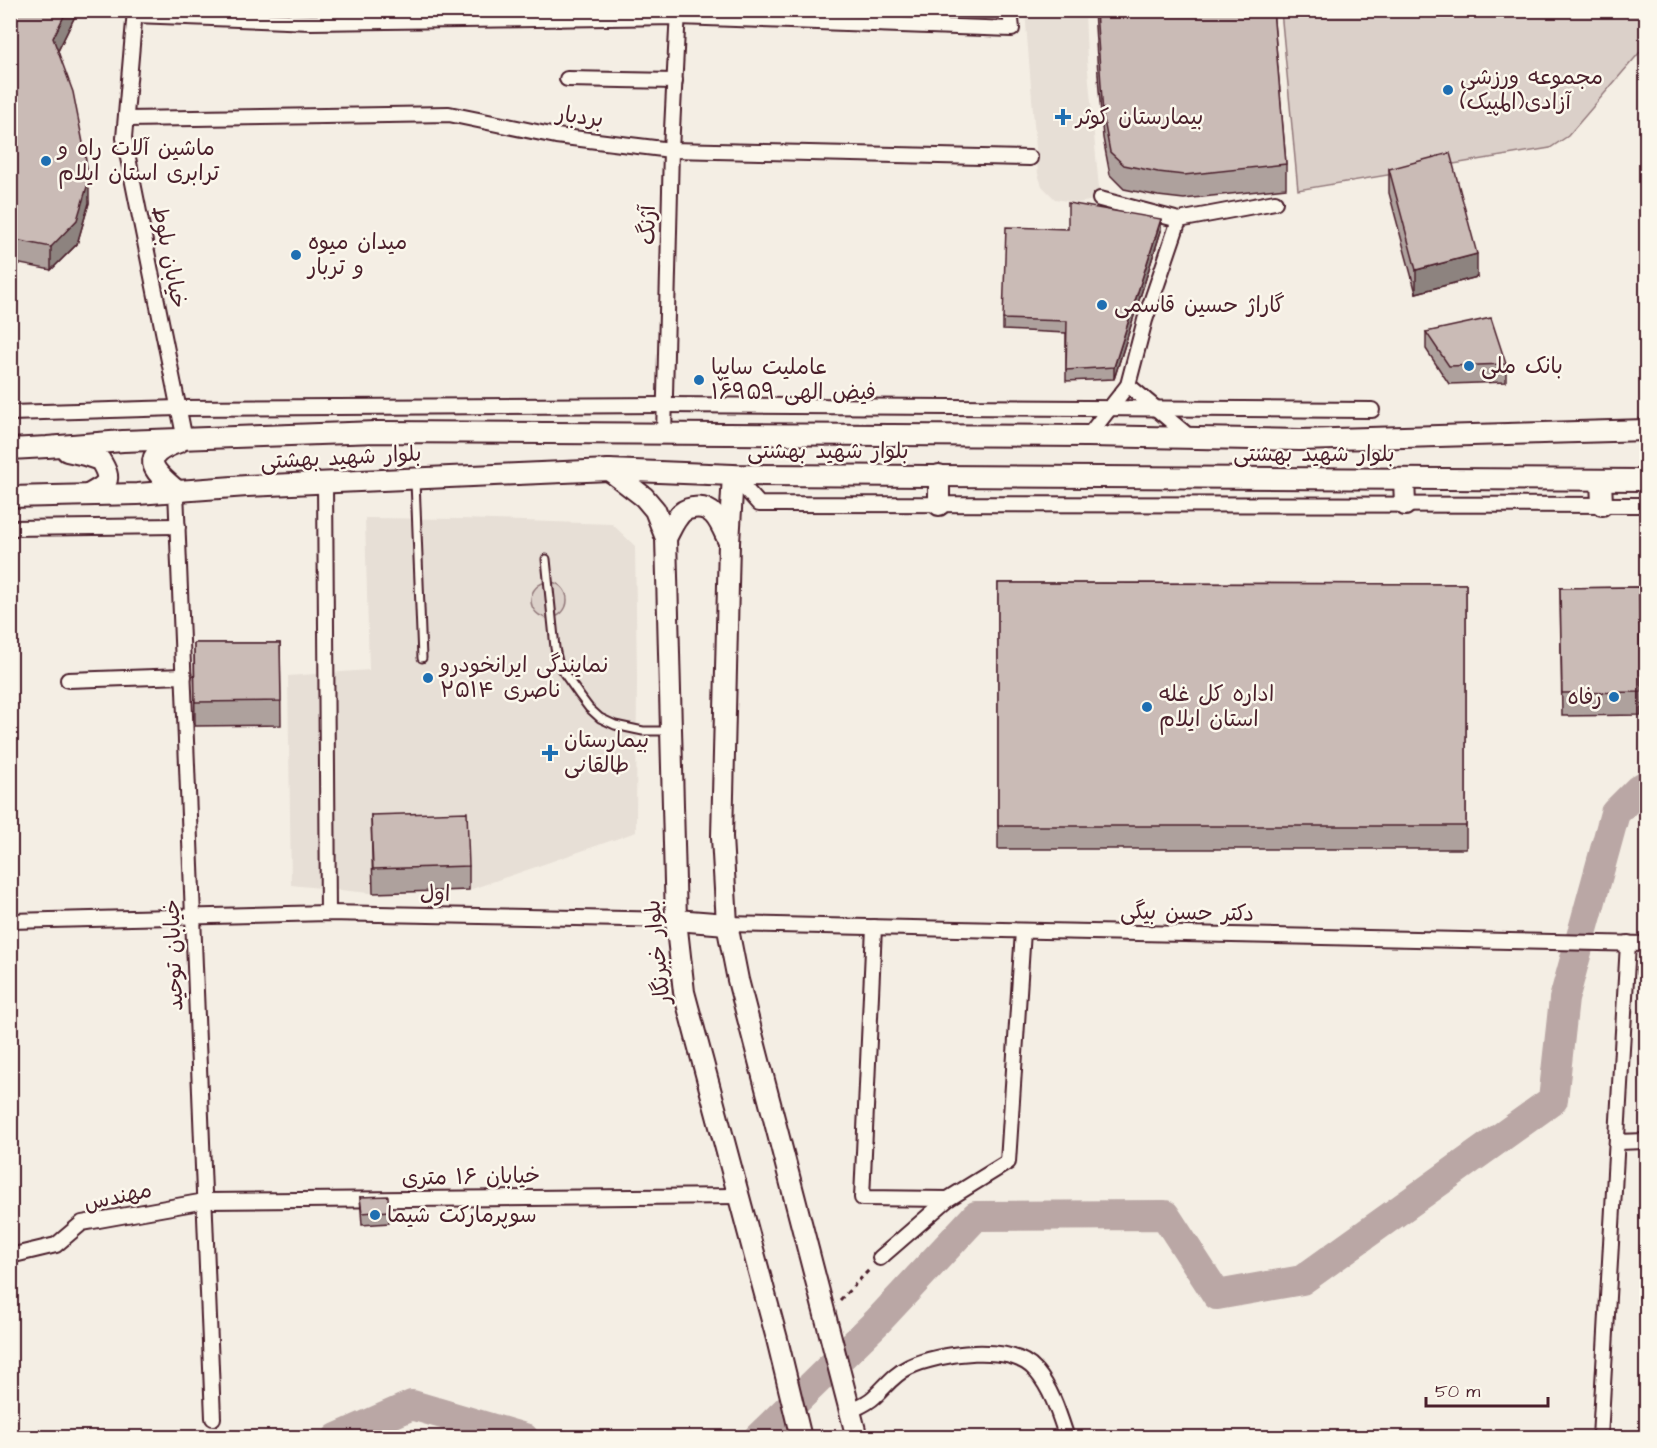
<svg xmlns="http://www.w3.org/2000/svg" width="1657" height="1448" font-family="'Architects Daughter','Playpen Sans Arabic',sans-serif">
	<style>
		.built { fill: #e7dfd6 }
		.green { fill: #dbd0c9; stroke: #92787a; stroke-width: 1.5 }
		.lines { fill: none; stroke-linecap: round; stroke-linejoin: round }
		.river { stroke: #baa7a5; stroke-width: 30 }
		.lane-casing { stroke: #4a1f2b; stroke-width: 11 }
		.street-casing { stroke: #4a1f2b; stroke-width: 18 }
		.secondary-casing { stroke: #4a1f2b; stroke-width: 24 }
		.path { stroke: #4a1f2b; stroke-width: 3; stroke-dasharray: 4.5 4.5; stroke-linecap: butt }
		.lane { stroke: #fbf7ec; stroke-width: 7 }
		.street { stroke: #fbf7ec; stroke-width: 14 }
		.secondary { stroke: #fbf7ec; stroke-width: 20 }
		.wall { fill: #aea19d; stroke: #4a1f2b; stroke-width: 1.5 }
		.shaded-wall { fill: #8d837f; stroke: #4a1f2b; stroke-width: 1.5 }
		.building { fill: #cabbb6; stroke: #4a1f2b; stroke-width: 1.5 }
		.poi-dot { fill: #1f6fb2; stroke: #fbf7ec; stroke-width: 2 }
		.labels { text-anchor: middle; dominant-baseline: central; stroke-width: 5; stroke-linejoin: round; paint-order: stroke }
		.poi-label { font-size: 22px; fill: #4a1f2b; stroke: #fbf7ec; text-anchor: start }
		.street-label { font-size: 22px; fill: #4a1f2b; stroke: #fbf7ec }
	</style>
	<rect width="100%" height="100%" fill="#f4eee4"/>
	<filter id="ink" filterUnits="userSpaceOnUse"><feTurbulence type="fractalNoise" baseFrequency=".0167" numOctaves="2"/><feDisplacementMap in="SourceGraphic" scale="12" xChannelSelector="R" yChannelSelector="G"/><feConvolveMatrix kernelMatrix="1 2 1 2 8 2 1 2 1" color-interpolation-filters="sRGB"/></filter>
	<g filter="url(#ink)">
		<g class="built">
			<path d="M 1025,11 L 1085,11 L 1087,60 L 1100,199 L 1078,203 L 1055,199 L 1042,186 L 1038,174 Z"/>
			<path d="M 365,518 L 461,519 L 612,524 L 635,546 L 637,675 L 636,832 L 469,890 L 379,894 L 291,885 L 288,676 L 369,670 Z"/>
		</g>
		<g class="green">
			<path d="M 689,10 L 815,11 L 815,14 L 689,12 Z"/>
			<path d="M 1281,11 L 1646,11 L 1646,45 L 1568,136 L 1550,148 L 1298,190 Z"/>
			<circle cx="549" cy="600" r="18"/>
		</g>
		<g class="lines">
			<g class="river">
				<path d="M 337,1438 L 412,1405 L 524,1438"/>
				<path d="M 758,1438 L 878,1321 L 976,1216 L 1165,1215 L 1217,1295 L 1302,1280 L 1553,1100 L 1564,999 L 1615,813 L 1638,790 L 1646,785"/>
			</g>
			<g class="lane-casing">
				<g id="lane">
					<path d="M 415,481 L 422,658"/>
					<path d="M 546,559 L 555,648 L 559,666 L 580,696 L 589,708 L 600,718 L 615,725 L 643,731 L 670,731"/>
				</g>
			</g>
			<g class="street-casing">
				<g id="street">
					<path d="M 135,10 L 124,138 L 185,440"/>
					<path d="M 135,15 L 311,22 L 678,17 L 1012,29 L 1010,10"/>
					<path d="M 567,79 L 675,81"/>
					<path d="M 126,119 L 449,114 L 556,136 L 671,150 L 1030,158"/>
					<path d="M 1100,199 L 1179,220 L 1275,202"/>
					<path d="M 1128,385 L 1191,438"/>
					<path d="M 10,413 L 178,408 L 665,405 L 1372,410"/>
					<path d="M 664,435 L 671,150 L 678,10"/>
					<path d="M 1088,436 L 1128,385 L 1145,320 L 1179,220"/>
					<path d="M 733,475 L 759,504 L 1646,505"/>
					<path d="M 325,483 L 328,913"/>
					<path d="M 176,490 L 213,1418"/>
					<path d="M 10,528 L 178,526"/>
					<path d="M 68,680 L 184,676"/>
					<path d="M 10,921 L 328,913 L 676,920"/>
					<path d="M 727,924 L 1646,944"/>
					<path d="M 874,927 L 862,1198 L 948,1199"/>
					<path d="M 1617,1142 L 1646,1141"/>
					<path d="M 10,1256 L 56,1245 L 82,1223 L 205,1201 L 739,1196"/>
					<path d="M 880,1258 L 948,1199 L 1008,1162 L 1023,931"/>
					<path d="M 850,1411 C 858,1407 868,1403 874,1397 C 885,1387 894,1374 909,1367 C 939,1353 1012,1342 1036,1371 C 1052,1390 1059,1414 1067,1438"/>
					<path d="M 1600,1438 L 1628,943"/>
				</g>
			</g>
			<g class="secondary-casing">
				<g id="secondary">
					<path d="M 10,449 L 47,447 L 123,441 L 377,432 L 1088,436 L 1300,440 L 1646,430"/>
					<path d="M 67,451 L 85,455 L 100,460 C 113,481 108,484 88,495"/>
					<path d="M 609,470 L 644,497 L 655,510 L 666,538 L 676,920 L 684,992 L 777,1339 L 801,1438"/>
					<path d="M 733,475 L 729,543 L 722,837 L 727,924 L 738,980 L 857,1438"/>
					<path d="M 939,475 L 939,505"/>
					<path d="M 1404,479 L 1405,505"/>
					<path d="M 1601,480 L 1602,505"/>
					<path d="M 176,490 C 151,469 139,456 179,442"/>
					<path d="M 10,497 L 137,494 L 247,486 L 609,470 L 733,475 L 1646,480"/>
					<path d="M 666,538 C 670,531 673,523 678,517 C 682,511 686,509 693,508 C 714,504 721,525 728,540"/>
					<path d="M 676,920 L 727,924"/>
				</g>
			</g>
			<path class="path" d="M 840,1300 L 871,1268"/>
			<use href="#lane" class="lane"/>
			<use href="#street" class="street"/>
			<use href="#secondary" class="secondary"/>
		</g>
		<g class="wall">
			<path d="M 10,10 L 78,10 L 58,51 L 89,203 L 77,244 L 51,270 L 10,262 Z"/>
			<path d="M 1094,10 L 1273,10 L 1286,164 L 1286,188 L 1184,199 L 1158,196 L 1124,189 L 1110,175 L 1103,138 L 1099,90 Z"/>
			<path d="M 1389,169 L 1477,277 L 1416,293 L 1389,193 Z"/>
			<path d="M 1068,229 L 1161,231 L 1114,379 L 1066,381 L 1066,333 L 1003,330 L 1003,319 Z"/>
			<path d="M 1426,332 L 1506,364 L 1506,382 L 1449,384 L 1426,349 Z"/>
			<path d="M 998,583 L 1466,584 L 1466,849 L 998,849 Z"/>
			<path d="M 1639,587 L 1641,715 L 1562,716 L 1560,588 Z"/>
			<path d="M 194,643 L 280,643 L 281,725 L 195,726 Z"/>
			<path d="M 371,815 L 469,866 L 469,890 L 373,893 Z"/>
			<path d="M 360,1197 L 389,1211 L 389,1223 L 362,1225 Z"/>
		</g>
		<g class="shaded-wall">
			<path d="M 67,10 L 78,10 L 53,61 L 53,38 Z"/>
			<path d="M 89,180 L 89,203 L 77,244 L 51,270 L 51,247 Z"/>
			<path d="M 1161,219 L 1161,231 L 1114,379 L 1114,367 Z"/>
			<path d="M 1477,254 L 1477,277 L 1416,293 L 1416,270 Z"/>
		</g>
		<g class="building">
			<path d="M 10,10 L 67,10 L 53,38 L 73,92 L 84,148 L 89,180 L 77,220 L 51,247 L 10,239 Z"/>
			<path d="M 1096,10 L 1273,10 L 1286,164 L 1184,175 L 1158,172 L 1124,165 L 1110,152 L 1103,115 Z"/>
			<path d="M 1450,153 L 1477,254 L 1416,270 L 1389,169 Z"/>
			<path d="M 1068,203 L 1161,219 L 1114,367 L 1066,370 L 1067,321 L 1003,319 L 1006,227 L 1068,229 Z"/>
			<path d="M 1491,318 L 1506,364 L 1449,366 L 1426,332 Z"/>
			<path d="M 998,583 L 1466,584 L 1466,826 L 998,826 Z"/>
			<path d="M 1639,587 L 1641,692 L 1562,693 L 1560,588 Z"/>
			<path d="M 194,643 L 280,643 L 281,701 L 195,702 Z"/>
			<path d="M 467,812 L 469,866 L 373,869 L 371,815 Z"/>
			<path d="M 388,1196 L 389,1211 L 362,1213 L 360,1197 Z"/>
		</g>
	</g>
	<g class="poi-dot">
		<circle cx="1448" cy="90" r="6"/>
		<path d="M1060 108h6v6h6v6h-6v6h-6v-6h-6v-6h6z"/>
		<circle cx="46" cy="161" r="6"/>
		<circle cx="296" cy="255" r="6"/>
		<circle cx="1102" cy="305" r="6"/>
		<circle cx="1469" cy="366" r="6"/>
		<circle cx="699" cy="380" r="6"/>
		<circle cx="428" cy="678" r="6"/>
		<circle cx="1614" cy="697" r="6"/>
		<circle cx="1147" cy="707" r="6"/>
		<path d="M547 744h6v6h6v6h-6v6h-6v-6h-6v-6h6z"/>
		<circle cx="375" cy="1215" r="6"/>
	</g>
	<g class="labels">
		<g class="poi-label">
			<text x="1460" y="77">مجموعه ورزشی<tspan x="1460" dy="25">آزادی(المپیک)</tspan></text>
			<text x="1076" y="117">بیمارستان کوثر</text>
			<text x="58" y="148">ماشین آلات راه و<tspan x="58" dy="25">ترابری استان ایلام</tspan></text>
			<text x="308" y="242">میدان میوه<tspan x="308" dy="25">و تربار</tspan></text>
			<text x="1114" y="305">گاراژ حسین قاسمی</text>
			<text x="1481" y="366">بانک ملی</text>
			<text x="711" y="367">عاملیت سایپا<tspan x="711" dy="25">۱۶۹۵۹ فیض الهی</tspan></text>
			<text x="440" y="665">نمایندگی ایرانخودرو<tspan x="440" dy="25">ناصری ۲۵۱۴</tspan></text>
			<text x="1159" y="694">اداره کل غله<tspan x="1159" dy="25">استان ایلام</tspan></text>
			<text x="1602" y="697" text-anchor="end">رفاه</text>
			<text x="564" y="740">بیمارستان<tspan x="564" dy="25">طالقانی</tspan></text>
			<text x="387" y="1215">سوپرمارکت شیما</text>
		</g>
		<g class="street-label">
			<text transform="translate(580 117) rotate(8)">بردبار</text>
			<text transform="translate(648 225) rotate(-89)">آژنگ</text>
			<text transform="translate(169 257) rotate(79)">خیابان بلوط</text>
			<text x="828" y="451">بلوار شهید بهشتی</text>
			<text x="1314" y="454">بلوار شهید بهشتی</text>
			<text transform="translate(341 458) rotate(-3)">بلوار شهید بهشتی</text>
			<text transform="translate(435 894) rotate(1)">اول</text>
			<text transform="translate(1187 913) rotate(1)">دکتر حسن بیگی</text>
			<text transform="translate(658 952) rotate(-96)">بلوار خبرنگار</text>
			<text transform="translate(174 955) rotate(-92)">خیابان توحید</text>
			<text transform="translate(471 1177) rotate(-1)">خیابان ۱۶ متری</text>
			<text transform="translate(118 1197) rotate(-12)">مهندس</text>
		</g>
	</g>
	<rect width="1657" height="1448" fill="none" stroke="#fbf7ec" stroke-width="36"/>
	<rect x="18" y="18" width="1621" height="1412" fill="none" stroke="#4a1f2b" stroke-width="2" filter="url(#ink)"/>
	<path d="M1426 1397v9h122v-9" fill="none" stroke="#4a1f2b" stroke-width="3"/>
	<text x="1435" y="1397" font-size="18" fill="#4a1f2b" stroke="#fbf7ec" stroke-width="4.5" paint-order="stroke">50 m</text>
</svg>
